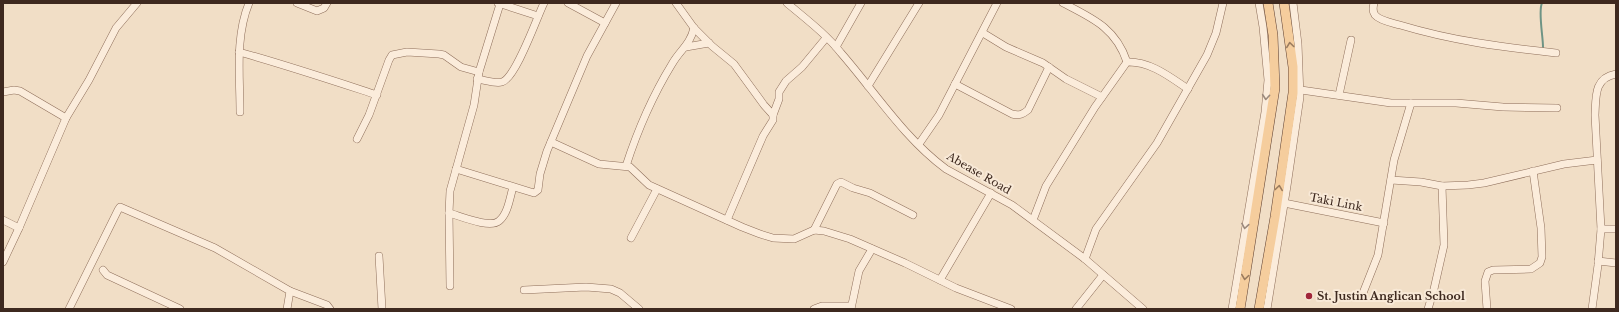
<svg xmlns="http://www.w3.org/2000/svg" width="1619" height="312" font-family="'Libre Baskerville',serif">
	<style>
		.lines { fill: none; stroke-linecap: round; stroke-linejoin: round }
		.stream { stroke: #6e9485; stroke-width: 2 }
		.minor-casing { stroke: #8e6e5a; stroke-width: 8 }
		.major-casing { stroke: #5c3d2f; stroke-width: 10 }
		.minor { stroke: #fbecdb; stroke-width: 7 }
		.major { stroke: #f5cd9d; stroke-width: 9 }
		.oneway { stroke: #9a7b5e }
		.oneway2 { stroke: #9c8a7d }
		.poi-dot { fill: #a1263a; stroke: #f8e9d7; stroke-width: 1.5 }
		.labels { text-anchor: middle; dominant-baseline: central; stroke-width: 4; stroke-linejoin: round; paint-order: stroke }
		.street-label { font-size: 11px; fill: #3e291f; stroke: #f8e9d7 }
		.poi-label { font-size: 11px; font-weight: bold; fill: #3e291f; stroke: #f8e9d7; text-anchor: start }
	</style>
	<rect width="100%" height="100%" fill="#f1dec6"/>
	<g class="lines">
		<path class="stream" d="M 1542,3 C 1538,11 1543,36 1543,47"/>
		<g class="minor-casing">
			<g id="minor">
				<path d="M 297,3 L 317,11 L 324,8 L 327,3"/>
				<path d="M 498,3 L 538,16"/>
				<path d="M 568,3 L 605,23"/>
				<path d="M 676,3 L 694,28 L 712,46 L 734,64 L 764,105 L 773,115 L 779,99 L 779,92 L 786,81 L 802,67 L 826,38"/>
				<path d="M 787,3 C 806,19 826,34 841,53 C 875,92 904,138 946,169 L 1012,205 L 1085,259 L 1143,309"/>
				<path d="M 1063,3 C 1092,18 1116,28 1127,62"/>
				<path d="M 1374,3 C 1373,7 1372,11 1375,15 C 1380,21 1393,23 1400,25 C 1453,41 1502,47 1556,53"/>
				<path d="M 983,33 L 1006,47 L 1043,63 L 1066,79 L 1102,97"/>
				<path d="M 686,47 L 709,43"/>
				<path d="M 836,47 L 861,3"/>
				<path d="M 239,52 C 286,65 331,80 377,95"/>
				<path d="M 477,79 C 485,80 495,84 502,82 C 516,78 537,17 544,3"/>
				<path d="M 955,84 L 1012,114 C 1020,116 1023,114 1028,110 L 1049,67"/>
				<path d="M 868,86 L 919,3"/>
				<path d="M 1301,90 L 1391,103 L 1456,103 L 1503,107 L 1557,108"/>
				<path d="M 3,92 L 14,90 L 20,91 L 66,118"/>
				<path d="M 1339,95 L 1351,40"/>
				<path d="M 240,112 C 240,76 235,37 249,3"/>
				<path d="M 357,139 L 369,115 L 389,60 L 392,55 L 407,52 L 439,54 L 444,55 L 461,67 L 479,72"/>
				<path d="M 551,142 L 599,164 L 630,167 L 649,185 L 742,227 L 760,234 L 773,238 L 794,239 L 814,230 L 824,231 L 850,239 L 905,263 L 956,288 L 1011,309"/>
				<path d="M 919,144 L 939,115 L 997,3"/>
				<path d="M 626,166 C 637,132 653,95 672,64 C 680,50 690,45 694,28"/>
				<path d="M 456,169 L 534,193 L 538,190 L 540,174 L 547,151 L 587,56 L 616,3"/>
				<path d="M 1391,180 L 1421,182 L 1442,186 L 1468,185 L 1484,183 L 1564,164 L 1597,160"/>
				<path d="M 1284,203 L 1384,223"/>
				<path d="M 449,213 C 460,216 490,229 499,221 C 508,214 510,197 513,187"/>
				<path d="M 3,220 L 19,228"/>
				<path d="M 727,220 L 763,136 L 773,120 L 773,115"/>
				<path d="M 1033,220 L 1046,186 L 1095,107 L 1127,62 C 1150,61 1170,77 1188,89"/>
				<path d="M 1601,229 L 1616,229"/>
				<path d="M 814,230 L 837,184 L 841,182 L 853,188 L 870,193 L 913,215"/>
				<path d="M 631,238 L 657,189"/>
				<path d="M 379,256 L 382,309"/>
				<path d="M 1085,259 L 1096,229 L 1157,143 L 1207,55 L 1216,33 L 1223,3"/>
				<path d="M 1598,261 L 1616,263"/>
				<path d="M 3,262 L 19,228 L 66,118 L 89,80 L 116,28 L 137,3"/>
				<path d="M 103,270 L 107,275 L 180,309"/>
				<path d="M 940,280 L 991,193"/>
				<path d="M 450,286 L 449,213 L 450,191 L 474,105 L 479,72 L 500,4"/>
				<path d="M 524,290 L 586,287 L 611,289 L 620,293 L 639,309"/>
				<path d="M 290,291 L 327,305 L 330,309"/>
				<path d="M 1363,293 L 1378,255 L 1394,160 L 1411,103"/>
				<path d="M 69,309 L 118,210 L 120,207 L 215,248 L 290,291 L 287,309"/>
				<path d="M 814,309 L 822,306 L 851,306"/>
				<path d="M 851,309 L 859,271 L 872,249"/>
				<path d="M 1076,309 L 1103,275"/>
				<path d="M 1232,309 L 1265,112 L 1268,80 L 1263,27 L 1259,3"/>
				<path d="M 1267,309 L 1287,186 L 1300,97 L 1298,44 L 1293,3"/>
				<path d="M 1428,309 L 1434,289 L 1444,245 L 1442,186"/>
				<path d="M 1487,309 L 1485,281 L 1488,272 L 1493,270 L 1531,269 L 1540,263 L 1542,257 L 1541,228 L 1533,171"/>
				<path d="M 1592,309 L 1598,265 L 1601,229 L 1595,115 C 1596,96 1594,78 1616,74"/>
			</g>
		</g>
		<g class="major-casing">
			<g id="major">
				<path d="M 1240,309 L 1275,88 L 1273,35 L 1268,3"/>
				<path d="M 1259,309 L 1275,217 L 1293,93 L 1293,67 L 1284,3"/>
			</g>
		</g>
		<use href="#minor" class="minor"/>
		<use href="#major" class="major"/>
	</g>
	<defs><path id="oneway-chevron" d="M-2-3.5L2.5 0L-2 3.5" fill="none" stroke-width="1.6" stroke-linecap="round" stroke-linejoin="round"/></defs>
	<g class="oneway">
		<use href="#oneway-chevron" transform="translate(1290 45) rotate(-98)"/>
		<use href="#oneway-chevron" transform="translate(1279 188) rotate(-82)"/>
		<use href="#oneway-chevron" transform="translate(1245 277) rotate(98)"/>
	</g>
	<g class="oneway2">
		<use href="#oneway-chevron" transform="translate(1266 97) rotate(95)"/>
		<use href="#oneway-chevron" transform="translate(1245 226) rotate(99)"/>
	</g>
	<circle class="poi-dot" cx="1309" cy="296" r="4"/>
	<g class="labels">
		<g class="street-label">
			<text transform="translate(979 173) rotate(30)">Abease Road</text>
			<text transform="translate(1336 202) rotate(11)">Taki Link</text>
		</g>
		<g class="poi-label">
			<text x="1317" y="296">St. Justin Anglican School</text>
		</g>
	</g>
	<rect width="1619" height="312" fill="none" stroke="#3e291f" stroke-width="8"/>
</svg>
